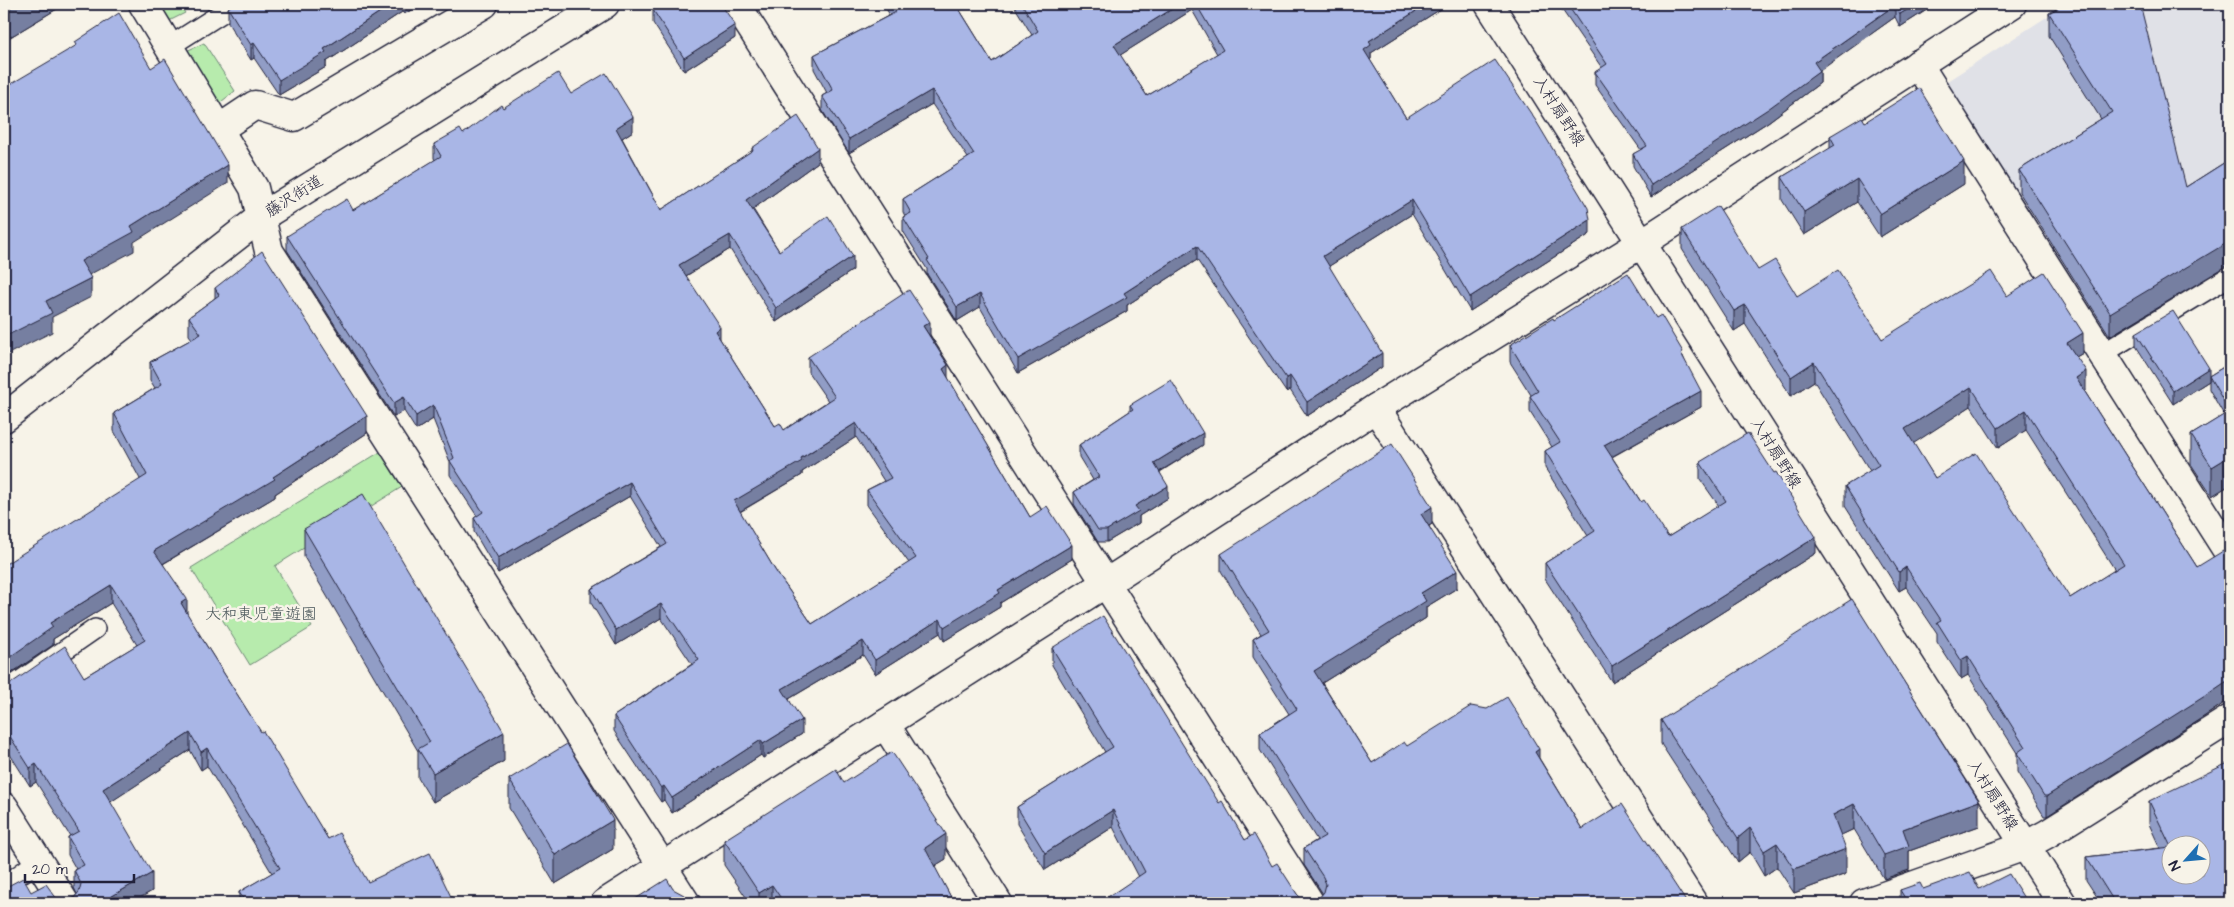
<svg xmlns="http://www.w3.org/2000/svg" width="2234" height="907" font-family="'Architects Daughter','Klee One',sans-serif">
<rect width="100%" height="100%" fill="#f7f3e8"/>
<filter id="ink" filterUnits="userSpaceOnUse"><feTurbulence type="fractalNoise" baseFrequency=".02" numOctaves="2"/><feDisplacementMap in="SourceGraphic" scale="10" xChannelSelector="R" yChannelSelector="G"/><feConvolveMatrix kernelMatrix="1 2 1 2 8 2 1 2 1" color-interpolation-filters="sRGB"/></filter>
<g filter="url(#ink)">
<polygon fill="#e0e1e7" points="2067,4 2230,4 2230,267 2108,343 1941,85"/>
<g fill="#b7ebad" stroke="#6c8674">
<polygon points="158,4 179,4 185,13 169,21"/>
<polygon points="204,43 235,91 217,105 184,52"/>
<polygon points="380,452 402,487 275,566 312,627 250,665 191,568"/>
</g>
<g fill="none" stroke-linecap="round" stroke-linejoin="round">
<defs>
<g id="service">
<polyline points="170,46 236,4"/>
<polyline points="2102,354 2230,276"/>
<polyline points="4,692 95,629"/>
<polyline points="4,886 38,861"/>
</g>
<g id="minor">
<polyline points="143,4 254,188 269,251 686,903"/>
<polyline points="736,4 1310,903"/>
<polyline points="1918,64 2230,555"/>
<polyline points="219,129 255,105 294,117 484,4"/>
<polyline points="1376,408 1693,903"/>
<polyline points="885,724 998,903"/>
<polyline points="4,807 65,903"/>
<polyline points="1864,903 2025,846 2047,834 2230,719"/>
</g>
<g id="tertiary">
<polyline points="1489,4 2062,903"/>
<polyline points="605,903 1106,583 1376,408 1642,243 2012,4"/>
</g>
<polyline id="trunk" points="4,418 261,217 605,4"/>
</defs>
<use href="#service" stroke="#22223b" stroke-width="22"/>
<use href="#minor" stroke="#22223b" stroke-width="31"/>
<use href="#tertiary" stroke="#22223b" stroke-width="31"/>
<use href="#trunk" stroke="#22223b" stroke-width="31"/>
<use href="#service" stroke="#f7f3e8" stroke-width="19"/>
<use href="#minor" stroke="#f7f3e8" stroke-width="28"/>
<use href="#tertiary" stroke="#f7f3e8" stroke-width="28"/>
<use href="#trunk" stroke="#f7f3e8" stroke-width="28"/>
</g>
<g fill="#919dc6" stroke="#22223b" fill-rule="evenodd">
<polygon points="4,4 65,4 7,39 4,33"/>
<polygon points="233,4 422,4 404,14 402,12 326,62 326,67 279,95 254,58 251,60 228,23 228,8"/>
<path d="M883 4H956L992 62 1032 35 1013 4H1447V5L1371 53V59L1370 60 1406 118 1590 234 1470 311 1412 214 1329 266 1382 367 1307 416 1290 390 1286 392 1267 364 1197 260 1127 305V311L1018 373 980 307 957 321 927 274V269L903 231V217L905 216 903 212V199L968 158 932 104 849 153 822 110V96L827 93 814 69V55L890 15ZM1192 10 1217 54 1147 96 1120 55Z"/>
<polygon points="1534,4 1546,4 1538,10"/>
<polygon points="1558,4 1936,4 1900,27 1895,17 1820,70 1820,83 1768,122 1651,197 1633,166 1633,154 1641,150 1595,85 1595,72 1602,68"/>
<polygon points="653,10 735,38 684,71 653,23"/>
<polygon points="2049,13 2186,187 2230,159 2230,264 2110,336 2019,192 2019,170 2101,119 2049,36"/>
<path d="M571 94 633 131 622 138 661 210 752 151V148L818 162 753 209 779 251 853 270 776 322 730 249 686 276 720 339 775 426 784 430 828 401 808 372V357L930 337 948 378 1030 517 1072 559 1000 603V607L944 641 940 633 875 674 863 655 789 699 802 734 763 758 761 755 672 813 664 800 661 802 614 731V716L692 664 661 618 616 645 591 603V589L661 547 630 496 498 573 474 532V518L477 516 450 475V462L433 419 416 430 404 411 394 417 287 250V236L353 210 435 160 434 158V144L463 134 503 108ZM856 437 884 481 867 490V505L909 563 812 624 775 570 740 512 802 475V472Z"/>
<polygon points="1865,122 1964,184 1880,237 1857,202 1804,235 1782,200 1782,177 1830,149 1830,136"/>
<path d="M1682 229 1758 270 1797 296 1882 339 2007 296 2083 353 2076 357 2086 391 2085 392 2197 567 2230 562V699L2205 716 2047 816H2044L2017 772V753L1968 675 1961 679 1937 642V633L1906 587 1899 591 1845 506V486L1870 471 1814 381 1791 396 1745 324 1734 331 1682 249ZM1971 406 1998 448 2026 430 2115 570 2070 598 1935 478 1913 443Z"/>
<polygon points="215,288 367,433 275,494 275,497 163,564 187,614 206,645 328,839 368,882 454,903 239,903 239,892 272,873 207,766 201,770 190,750 110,802 152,891 131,903 4,903 6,887 66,901 74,898 77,894 74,888 74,870 76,869 68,855 68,837 70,836 36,782 30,786 4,745 4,684 84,677 137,645 111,603 53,639 53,645 4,678 140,479 114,431 114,413 155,388 150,380 150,362 192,339 189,335 189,317 215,298"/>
<polygon points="1554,320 1683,356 1701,407 1612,457 1641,502 1668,537 1719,506 1700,479 1700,462 1816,553 1612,682 1545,579 1545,563 1588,536 1545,468 1545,451 1552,447 1530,412 1530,396 1531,395 1510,362 1510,345"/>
<polygon points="2136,333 2209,381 2173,404 2136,346"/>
<polygon points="2230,363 2230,485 2212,496 2191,464 2191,435 2224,415 2209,389 2209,376"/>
<polygon points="1130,405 1203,445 1160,472 1168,498 1139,516 1139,523 1107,542 1098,542 1074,504 1074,492 1093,480 1079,457 1079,445 1130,411"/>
<polygon points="1432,524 1429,526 1457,588 1426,607 1426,618 1322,683 1372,763 1407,746 1539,758 1582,829 1687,903 1099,903 1139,877 1113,827 1045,870 1017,824 1017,807 1105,752 1052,665 1052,648 1219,803 1245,840 1272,866 1297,894 1303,900 1311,901 1318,899 1323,894 1304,865 1304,848 1317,840 1260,750 1260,733 1289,714 1253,657 1253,639 1261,634 1221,571 1221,554"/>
<polygon points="304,529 504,761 433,802 418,778 418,751 304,557"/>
<polygon points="1661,720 1979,826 1909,851 1909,870 1884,879 1854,829 1841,835 1846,874 1794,893 1777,867 1764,876 1750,852 1738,862 1661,744"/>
<polygon points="509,779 613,849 555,884 509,808"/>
<polygon points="844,783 946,859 934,866 954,903 750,903 724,865 724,840"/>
<polygon points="2149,801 2230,903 2101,903 2086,880 2086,857 2160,848 2149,824"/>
<polygon points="1923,889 1979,889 2027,903 1900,903 1900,890"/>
</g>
<g fill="#767fa1" stroke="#22223b">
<polygon points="17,4 65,4 7,39 7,10"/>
<polygon points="392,4 402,4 402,12 326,62 326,67 279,95 279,80 324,49"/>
<polygon points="404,4 422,4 404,14"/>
<polygon points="1180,4 1192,4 1192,10 1114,59 1114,45"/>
<polygon points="1427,4 1447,4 1447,5 1371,53 1371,59 1364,63 1364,50 1369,41"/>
<polygon points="1538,4 1546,4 1538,10"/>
<polygon points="1917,4 1936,4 1900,27 1900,14"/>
<polygon points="1895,5 1895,17 1814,75 1814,62"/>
<polygon points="735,25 735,38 684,71 684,58"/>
<polygon points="254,43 254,58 251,60 251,45"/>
<polygon points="1820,71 1820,83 1768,122 1651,197 1651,185"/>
<polygon points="932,90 932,104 849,153 849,139"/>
<polygon points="633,117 633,131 616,142 616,128"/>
<polygon points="818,148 818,162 746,214 746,200"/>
<polygon points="1964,161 1964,184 1880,237 1880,214"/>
<polygon points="228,165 228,183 134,242 134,251 81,279 81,261 131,226"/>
<polygon points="1857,179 1857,202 1804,235 1804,212"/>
<polygon points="1412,200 1412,214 1323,270 1323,256"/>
<polygon points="1590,220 1590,234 1470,311 1470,297"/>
<polygon points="2230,224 2230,264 2110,336 2110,313"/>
<polygon points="730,235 730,249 679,280 679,265"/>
<polygon points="1197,246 1197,260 1127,305 1127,311 1018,373 1018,359 1124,293"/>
<polygon points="853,256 853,270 776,322 776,308"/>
<polygon points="91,278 91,297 52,317 52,332 6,355 6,362 4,364 4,337 46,301"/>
<polygon points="980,294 980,307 957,321 957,307"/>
<polygon points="1745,305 1745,324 1734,331 1734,311"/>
<polygon points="930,322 930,337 923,326"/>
<polygon points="720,327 720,341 715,331"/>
<polygon points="2083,333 2083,353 2067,362 2067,343"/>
<polygon points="1382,353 1382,367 1307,416 1307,402"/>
<polygon points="1814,362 1814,381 1791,396 1791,377"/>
<polygon points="948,365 948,379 943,369"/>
<polygon points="2209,368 2209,381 2173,404 2173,391"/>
<polygon points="2086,371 2086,391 2076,397 2076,378"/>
<polygon points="1290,376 1290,390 1286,392 1286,378"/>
<polygon points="1971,387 1971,406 1905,449 1905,429"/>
<polygon points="1701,391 1701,407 1604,461 1604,445"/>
<polygon points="404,397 404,411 394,417 394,403"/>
<polygon points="433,405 433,419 416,430 416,416"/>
<polygon points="2230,405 2230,418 2227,420 2227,407"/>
<polygon points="2026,410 2026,430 1998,448 1998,428"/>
<polygon points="367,416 367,433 275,494 275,497 154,569 154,551 273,477"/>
<polygon points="856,423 856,437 802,472 802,475 734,515 734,501"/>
<polygon points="1203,433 1203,445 1154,475 1154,463"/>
<polygon points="2230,456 2230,485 2212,496 2212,467"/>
<polygon points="630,482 630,496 498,573 498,558"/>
<polygon points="1168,486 1168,498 1139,516 1139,523 1107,542 1107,530 1135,506"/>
<polygon points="1432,507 1432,524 1421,531 1421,514"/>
<polygon points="1816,537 1816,553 1612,682 1612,666"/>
<polygon points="1072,545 1072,559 1000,603 1000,607 944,641 944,627 998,590"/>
<polygon points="1906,567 1906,587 1899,591 1899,572"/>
<polygon points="1457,571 1457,588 1426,607 1426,618 1314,688 1314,671 1421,593"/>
<polygon points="111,585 111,603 53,639 53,645 4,678 4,661 50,623"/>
<polygon points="187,599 187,617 181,603"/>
<polygon points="661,604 661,618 616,645 616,630"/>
<polygon points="940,619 940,633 875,674 875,660"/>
<polygon points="863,641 863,655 782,703 782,689"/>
<polygon points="1968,656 1968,675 1961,679 1961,660"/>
<polygon points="2230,679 2230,699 2205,716 2047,816 2047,796"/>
<polygon points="802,720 802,734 763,758 763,744"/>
<polygon points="504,732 504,761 433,802 433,773"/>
<polygon points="190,733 190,750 103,807 103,789"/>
<polygon points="761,740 761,755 672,813 672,798"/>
<polygon points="207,748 207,766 201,770 201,752"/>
<polygon points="1539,749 1539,766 1535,752"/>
<polygon points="36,764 36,782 30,786 30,768"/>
<polygon points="664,786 664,800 661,802 661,788"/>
<polygon points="1979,801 1979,826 1909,851 1909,870 1884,879 1884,855 1903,829"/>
<polygon points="1854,804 1854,829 1833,839 1833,815"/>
<polygon points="1113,810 1113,827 1045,870 1045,853"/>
<polygon points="613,820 613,849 555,884 555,855"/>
<polygon points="1750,828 1750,852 1738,862 1738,838"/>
<polygon points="946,834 946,859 925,872 925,848"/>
<polygon points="1777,843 1777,867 1764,876 1764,851"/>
<polygon points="1846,849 1846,874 1794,893 1794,869"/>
<polygon points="152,873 152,891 131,903 100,903"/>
<polygon points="772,885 772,903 759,903 759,893"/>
<polygon points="903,898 903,903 895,903"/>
</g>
<g fill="#a9b6e6" stroke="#22223b" fill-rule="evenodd">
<polygon points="4,4 17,4 7,10"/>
<polygon points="233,4 392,4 324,49 326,52 279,80 254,43 251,45 228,8"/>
<polygon points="663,4 721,4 735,25 684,58 653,10"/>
<polygon points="891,4 956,4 992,62 1038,31 1022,4 1180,4 1114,45 1147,96 1223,50 1196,4 1427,4 1369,41 1371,45 1364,50 1406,118 1495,60 1536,121 1588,208 1590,220 1470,297 1412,200 1323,256 1382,353 1307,402 1290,376 1286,378 1267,350 1197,246 1124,293 1127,297 1018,359 980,294 957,307 927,260 929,259 903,217 911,213 903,199 974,154 932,90 849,139 822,96 833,90 814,55 896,12"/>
<polygon points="1567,4 1917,4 1900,14 1895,5 1814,62 1820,71 1768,109 1651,185 1633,154 1647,146 1595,72 1607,64"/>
<polygon points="2065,4 2140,4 2186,187 2230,159 2230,241 2110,313 2019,170 2112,112 2049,13"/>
<polygon points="119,13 151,68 165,59 228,165 131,226 134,232 81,261 91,278 46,301 52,313 4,337 4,88 77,45 75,42"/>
<path d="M558 73 571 94 606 73 633 117 616 128 661 210 753 150 752 148 798 116 818 148 746 200 779 251 828 216 853 256 776 308 730 235 679 265 720 327 715 331 775 426 780 423 784 430 835 397 808 357 909 290 930 322 923 326 948 365 943 369 1030 517 1047 506 1072 545 998 590 1000 593 944 627 940 619 875 660 863 641 782 689 802 720 763 744 761 740 672 798 664 786 661 788 614 716 699 660 661 604 616 630 591 589 667 544 630 482 498 558 474 518 483 512 450 461 454 458 433 405 416 416 404 397 394 403 287 236 347 199 353 210 441 156 434 144 460 129 463 134 501 105 503 108ZM856 423 891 478 867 490 916 558 812 624 775 570 734 501 802 461 801 458Z"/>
<polygon points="1919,88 1964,161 1880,214 1857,179 1804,212 1782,177 1835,145 1830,136 1862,117 1865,122"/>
<path d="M1718 206 1758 270 1775 260 1797 296 1838 270 1882 339 1991 271 2007 296 2044 272 2083 333 2067 343 2086 371 2076 378 2197 567 2223 551 2230 562V679L2205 696 2047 796H2044L2017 753 2025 747 1968 656 1961 660 1937 622 1941 620 1906 567 1899 572 1845 486 1879 465 1814 362 1791 377 1745 305 1734 311 1682 229ZM1971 387 1998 428 2026 410 2124 564 2070 598 1976 453 1935 478 1905 429Z"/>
<polygon points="262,251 367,416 273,477 275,479 154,551 187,599 181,603 206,645 261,732 263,731 328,839 339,833 368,882 430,853 454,903 246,903 239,892 280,868 207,748 201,752 190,733 103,789 152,873 100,903 4,903 4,884 6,887 23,878 31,892 46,884 57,899 66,901 74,898 79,892 81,884 74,870 84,865 68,837 79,831 36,764 30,768 4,727 4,684 10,684 65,646 84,677 145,640 111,585 50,623 53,627 4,661 4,565 147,475 114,413 162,384 150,362 201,334 189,317 219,295 215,288"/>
<polygon points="1628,273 1656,318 1661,315 1683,352 1681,353 1701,391 1604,445 1641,502 1644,500 1668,537 1726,501 1700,462 1748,433 1774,473 1776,472 1816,537 1612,666 1545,563 1595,531 1545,451 1560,442 1530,396 1538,391 1510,345 1553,318 1554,320"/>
<polygon points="2173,311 2209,368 2173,391 2136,333"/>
<polygon points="2230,363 2230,405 2227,407 2209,376"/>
<polygon points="1171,380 1203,433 1154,463 1168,486 1135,506 1139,511 1107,530 1098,530 1074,492 1099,477 1079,445 1133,409 1130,405"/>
<polygon points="2230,411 2230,456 2212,467 2191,435"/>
<polygon points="1392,444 1432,507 1421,514 1457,571 1421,593 1426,601 1314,671 1372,763 1404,742 1407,746 1471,706 1487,709 1507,697 1539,749 1535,752 1582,829 1622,804 1687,903 1099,903 1145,872 1113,810 1045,853 1017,807 1113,747 1052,648 1103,616 1219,803 1222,801 1245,840 1254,834 1272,866 1277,863 1297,894 1303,900 1311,901 1318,899 1324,892 1326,884 1323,877 1304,848 1325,836 1260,733 1297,709 1253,639 1269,630 1221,554"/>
<polygon points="363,494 504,732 433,773 418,749 430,742 304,529"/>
<polygon points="1852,599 1979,801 1903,829 1909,846 1884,855 1854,804 1833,815 1846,849 1794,869 1777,843 1764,851 1750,828 1738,838 1661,720"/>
<polygon points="567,744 613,820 555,855 509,779"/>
<polygon points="892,752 946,834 925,848 954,903 905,903 903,898 895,903 784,903 772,885 759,893 724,840 836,769 844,783"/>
<path d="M2230 762V903H2115L2086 857 2171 847 2149 801ZM2172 844H2202V874H2172Z"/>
<polygon points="1970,872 1979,889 2009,874 2027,903 1908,903 1900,890 1920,883 1923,889"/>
<polygon points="667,879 673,889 684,895 689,903 629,903"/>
<polygon points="1072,898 1076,903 1063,903"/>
<polygon points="1867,898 1869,903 1850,903"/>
</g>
</g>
<g text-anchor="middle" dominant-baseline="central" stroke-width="5" stroke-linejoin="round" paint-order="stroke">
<g font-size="16" fill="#22223b" stroke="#f7f3e8">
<text transform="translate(1559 111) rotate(57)">入村扇野線</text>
<text transform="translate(294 196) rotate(-32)">藤沢街道</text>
<text transform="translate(1776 453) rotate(58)">入村扇野線</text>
<text transform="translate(1993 795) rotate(58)">入村扇野線</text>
</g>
<g font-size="16" fill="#475458" stroke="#f7f3e8">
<text x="261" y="614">大和東児童遊園</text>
</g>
</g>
<rect width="2234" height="907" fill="none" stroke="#f7f3e8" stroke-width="20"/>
<rect x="10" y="10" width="2214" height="887" fill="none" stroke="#22223b" stroke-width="2" filter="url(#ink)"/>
<g transform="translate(2186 860) rotate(243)"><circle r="24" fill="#f7f3e8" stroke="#a29fa3"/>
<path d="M0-4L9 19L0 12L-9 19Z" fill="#1f6fb2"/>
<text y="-8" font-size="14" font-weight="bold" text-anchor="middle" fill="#22223b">N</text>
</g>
<path d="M25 874v8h109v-8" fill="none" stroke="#22223b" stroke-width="2.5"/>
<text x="32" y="874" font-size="15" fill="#22223b" stroke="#f7f3e8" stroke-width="4" paint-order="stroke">20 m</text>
</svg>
